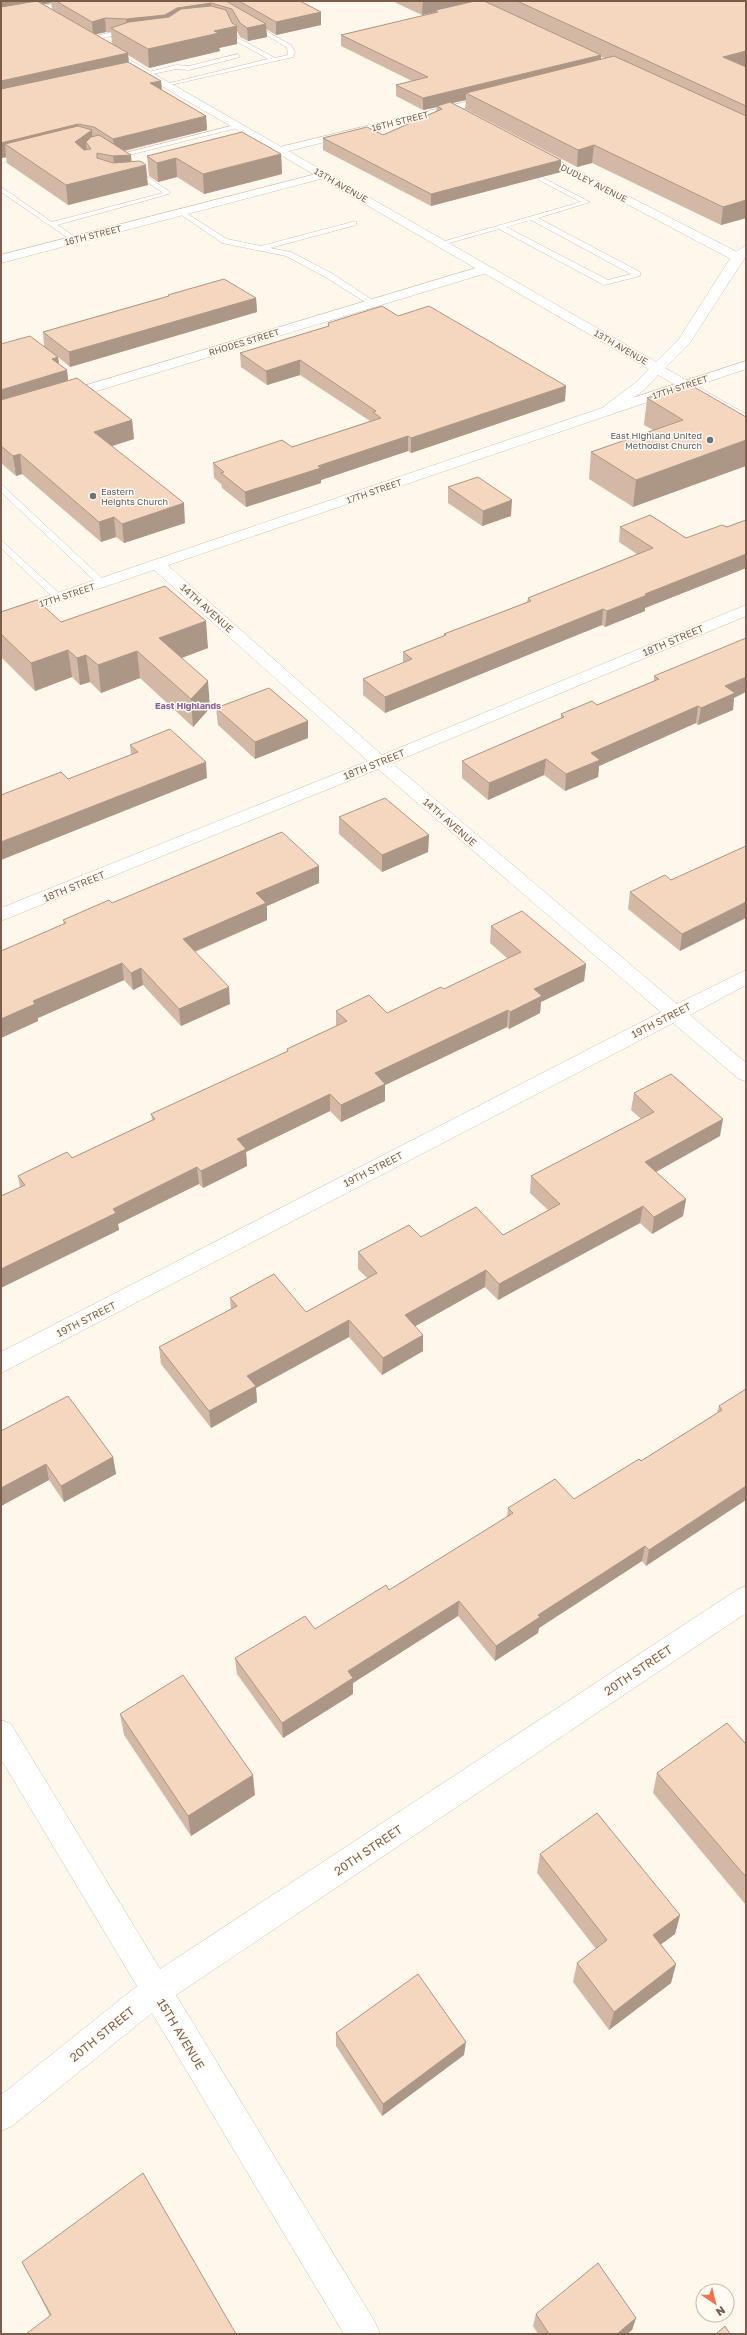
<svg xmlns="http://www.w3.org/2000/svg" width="747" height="2335" font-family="'Golos Text',sans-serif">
<rect width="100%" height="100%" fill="#fef7eb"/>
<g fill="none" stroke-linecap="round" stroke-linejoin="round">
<defs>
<g id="lane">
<polygon points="252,23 291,45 295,52 293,57 166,86 166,84 268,59 234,40 228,25 232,25 238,38 275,58 288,55 287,47 250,26"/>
<polygon points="112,32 131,36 128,38 112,36 88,41 85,39"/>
<polygon points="238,54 240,57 189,70 176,69 148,75 145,73 176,65 189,66"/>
<polygon points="239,124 241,127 113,159 110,157"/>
<polygon points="23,153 25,156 1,163 1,159"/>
<polygon points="131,169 135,169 169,191 169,194 57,225 77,238 77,242 74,242 1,192 1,187 52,222 163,193 131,171"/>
<path d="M541 177 590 202 538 218 640 272V276L604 285 499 229 442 245 438 243 581 202 539 180V178ZM531 220 631 274 608 280 506 227Z"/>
<polygon points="181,210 227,239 261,246 356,221 356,225 270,248 291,252 333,274 377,303 370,305 327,278 286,256 222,243 179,213 177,212"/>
<polygon points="1,484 105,581 105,585 99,585 1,492"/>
<polygon points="1,540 62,596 62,600 56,600 1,548"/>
</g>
<g id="street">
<polygon points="68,1 88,1 83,4 1,20 1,14"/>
<polygon points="494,95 498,96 498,100 280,153 274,150 276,148"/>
<polygon points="536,149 741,254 743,257 737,261 733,260 532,154 530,152"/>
<polygon points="324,172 328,173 330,175 328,177 1,263 1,255"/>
<polygon points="486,265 492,269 490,272 67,400 57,400 55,397 57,394"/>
<polygon points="746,361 746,369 612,414 607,415 600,411 602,408"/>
<polygon points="158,560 164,562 382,755 746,605 746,616 392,763 677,1004 746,970 746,985 690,1015 746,1063 746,1081 739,1079 673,1023 1,1373 1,1352 661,1012 378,769 1,921 1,908 368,761 152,568 150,565 152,562"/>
<polygon points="746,1586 746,1613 176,1995 375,2322 380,2334 344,2334 152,2013 12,2126 1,2131 1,2095 137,1986 1,1759 1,1720 11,1724 160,1969 737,1590"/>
</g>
<polygon id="secondary" points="102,44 656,362 679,339 733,254 746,245 746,256 689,344 665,368 746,414 746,424 658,375 645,389 612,414 1,622 1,612 602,408 635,383 649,369 98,49 98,45"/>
</defs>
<use href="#lane" stroke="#d2bfae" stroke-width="1"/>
<use href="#street" stroke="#d2bfae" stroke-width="1"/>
<use href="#secondary" stroke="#d7c1ae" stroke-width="1"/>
<use href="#lane" fill="#fff" fill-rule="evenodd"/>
<use href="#street" fill="#fff" fill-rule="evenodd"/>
<use href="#secondary" fill="#fff" fill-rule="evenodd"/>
</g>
<g fill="#d3b9a5" fill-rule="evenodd">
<path d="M1 1 26 3 34 1H300L321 12V25L276 35 266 29 267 37 248 41 240 37 237 31V44L219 48 220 51 149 68 128 55 129 63 161 81 162 90 206 116 207 130 125 151 131 155V162L148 185 68 205 7 163 6 157 1 158ZM51 3 52 9 43 4ZM106 32H111L112 44 95 34Z"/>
<path d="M392 1H469V2L475 1H746V218L721 225 592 163 577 167 465 109 466 100 452 103 561 160V172L431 206 323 150V138L383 135 436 111 437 107 423 110 396 96V85L412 81 341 46V35L436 13V12L422 15ZM601 57 605 58 601 59Z"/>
<polygon points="281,154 282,174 204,194 177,177 158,182 149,176 147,156"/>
<polygon points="168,295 256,298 257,312 70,367 58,357 59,364 67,370 68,381 132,420 134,439 112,446 185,523 124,543 116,537 101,542 22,474 16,476 1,463 1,344 44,346 43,332 168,296"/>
<polygon points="746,302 746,312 745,311"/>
<polygon points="398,316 565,401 411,453 408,451 321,480 321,483 246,507 222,488 221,484 214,478 213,463 292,447 370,421 300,375 267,385 241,367 240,353 328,326 328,323"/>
<polygon points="647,398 746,417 633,507 589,479 591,452 653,430 644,425"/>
<polygon points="448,487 511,516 482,526 448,503"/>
<polygon points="746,520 746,568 645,608 645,611 605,627 602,625 385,713 363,695 363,679 403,663 403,652 444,636 444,634 527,602 528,598 637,554 619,542 620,527 686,538 727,527"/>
<polygon points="1,612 61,622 208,648 182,658 210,708 193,727 140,678 101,693 90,682 80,685 72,677 35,691 1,657"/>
<polygon points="654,676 734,698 733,710 698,725 696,723 599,766 598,777 565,791 544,775 488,800 462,778 462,761 561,718 561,714 597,705 654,681"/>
<polygon points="216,708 308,738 255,759 218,725"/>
<polygon points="130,745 207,778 68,779 131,755"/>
<polygon points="339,817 429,835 428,852 382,872 339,834"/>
<polygon points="746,846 680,951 628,909 630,892 671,880"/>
<polygon points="319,883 267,906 267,920 195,952 230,1004 181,1026 143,985 133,990 124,980 38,1018 38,1021 1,1038 64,924 63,920 112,903"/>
<polygon points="491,926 586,964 584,981 541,1002 540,1013 509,1029 507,1027 385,1085 385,1101 341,1122 330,1111 246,1152 247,1166 203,1188 199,1184 118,1224 119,1230 20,1187 18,1176 72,1158 152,1120 151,1114 287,1052 287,1049 336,1026 336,1011 387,1013 444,989 508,959 490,943"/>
<polygon points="634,1093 720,1136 656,1172 686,1199 683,1216 652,1234 640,1223 498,1300 485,1287 415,1326 423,1351 382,1375 349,1337 256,1388 257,1402 211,1428 161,1364 159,1347 231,1310 230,1298 306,1312 367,1278 358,1269 358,1252 421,1237 503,1235 548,1210 530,1193 531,1176 641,1119 631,1110"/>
<polygon points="746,1389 646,1566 642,1561 539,1628 538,1633 495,1661 458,1616 353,1683 353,1694 283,1738 237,1674 235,1658 315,1629 389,1590 507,1517 508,1508 574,1499 641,1461 717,1413 719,1406"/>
<polygon points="1,1431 113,1457 116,1474 64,1502 49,1480 1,1506"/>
<polygon points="120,1714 255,1795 191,1836 124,1735"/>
<polygon points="746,1744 746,1905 653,1793 657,1773"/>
<polygon points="540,1854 680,1915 675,1934 661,1944 676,1964 671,1983 609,2030 573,1982 577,1963 596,1949 537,1873"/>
<polygon points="336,2033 464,2055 382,2116 336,2046"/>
<polygon points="22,2262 236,2334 50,2316 31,2279"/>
<polygon points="536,2314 636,2318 632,2330 627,2334 538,2334 533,2326"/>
</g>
<g fill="#ac9686">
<polygon points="1,1 26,1 27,7 1,12"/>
<polygon points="40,1 51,1 51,3 41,5"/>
<polygon points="423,1 469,1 469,4 436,10 436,12 422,15"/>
<polygon points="211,3 212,16 127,32 126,19 177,8"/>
<polygon points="321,12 321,25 276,35 276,22"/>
<polygon points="105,18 106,32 93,35 92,22"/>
<polygon points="266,24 267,37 248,41 247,28"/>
<polygon points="237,26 237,44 219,48 220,51 149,68 148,49 214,31"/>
<polygon points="746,51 746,67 723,57"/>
<polygon points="128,53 129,67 1,95 1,81"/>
<polygon points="601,55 601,67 466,93 466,100 438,106 437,106 437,107 423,110 423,98"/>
<polygon points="161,81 162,95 150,83"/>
<polygon points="206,116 207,130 114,153 113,139"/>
<polygon points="78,124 80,139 5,144 6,157 1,158 1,143"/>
<polygon points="92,130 93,149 91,149 86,142 87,154 75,142"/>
<polygon points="594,145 592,163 577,167 578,150"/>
<polygon points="97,153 99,173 115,173 113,156 131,155 132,169 146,165 148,185 68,205 66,185 97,158"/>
<polygon points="281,154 282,174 204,194 203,174"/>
<polygon points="176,158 177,177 158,182 157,163"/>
<polygon points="561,160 561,172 431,206 431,194"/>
<polygon points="746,200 746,218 721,225 723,207"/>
<polygon points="256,298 257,312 70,367 69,352"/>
<polygon points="58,357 60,372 67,370 69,389 1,409 1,390 52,359"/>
<polygon points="300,360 300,375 267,385 266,371"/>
<polygon points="566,386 565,401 411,453 411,438"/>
<polygon points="132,420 134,439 96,451 94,432"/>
<polygon points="408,436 408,451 321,480 321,483 246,507 245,492 318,466"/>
<polygon points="746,440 746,466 633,507 636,480"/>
<polygon points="20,454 22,474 16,476 13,456"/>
<polygon points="512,500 511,516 482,526 483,511"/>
<polygon points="184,503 185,523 124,543 122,524"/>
<polygon points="114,517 116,537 101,542 99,522"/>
<polygon points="746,554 746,568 645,608 645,611 605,627 607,611 645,594"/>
<polygon points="603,609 602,625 385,713 385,697"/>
<polygon points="206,621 208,648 162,665 159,638"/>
<polygon points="68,650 72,677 35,691 31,663"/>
<polygon points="137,651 140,678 101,693 98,665"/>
<polygon points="86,655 90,682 80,685 77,658"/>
<polygon points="746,677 746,692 734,698 733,710 698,725 701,708 725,686"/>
<polygon points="208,681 210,708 193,727 191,699"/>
<polygon points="698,706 696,723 599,766 598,777 565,791 566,774 591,753"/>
<polygon points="308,721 308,738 255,759 255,742"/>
<polygon points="546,759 544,775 488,800 489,783"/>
<polygon points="206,762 207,778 1,860 1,842"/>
<polygon points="429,835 428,852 382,872 382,855"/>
<polygon points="319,866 319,883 267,906 267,920 184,956 183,939 256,893"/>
<polygon points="746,902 746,918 680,951 682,934"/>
<polygon points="122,963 124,980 38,1018 38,1021 1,1038 1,1019 33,1001"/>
<polygon points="586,964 584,981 541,1002 540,1013 509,1029 510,1012 534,989"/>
<polygon points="141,968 143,985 133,990 131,973"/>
<polygon points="229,987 230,1004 181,1026 179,1009"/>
<polygon points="508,1010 507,1027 385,1085 385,1101 341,1122 341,1105 375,1073"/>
<polygon points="330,1094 330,1111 246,1152 247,1166 203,1188 201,1171 237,1139"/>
<polygon points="723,1119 720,1136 643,1179 645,1162"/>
<polygon points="197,1167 199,1184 118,1224 119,1230 1,1288 1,1269 113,1209"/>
<polygon points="686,1199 683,1216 652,1234 654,1217"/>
<polygon points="643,1206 640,1223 498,1300 499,1284"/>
<polygon points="486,1270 485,1287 405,1332 405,1315"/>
<polygon points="349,1320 349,1337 256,1388 257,1402 211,1428 209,1411 247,1376"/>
<polygon points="423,1335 423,1351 382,1375 383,1358"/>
<polygon points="113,1457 116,1474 64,1502 61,1486"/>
<polygon points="46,1464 49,1480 1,1506 1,1488"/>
<polygon points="746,1486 746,1500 646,1566 649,1550"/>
<polygon points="645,1546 642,1561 539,1628 538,1633 495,1661 496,1646 538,1615"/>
<polygon points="459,1601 458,1616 353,1683 353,1694 283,1738 282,1723 348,1671"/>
<polygon points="253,1775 255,1795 191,1836 188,1816"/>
<polygon points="680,1915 675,1934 648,1954 653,1935"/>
<polygon points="676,1964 671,1983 609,2030 614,2012"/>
<polygon points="466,2042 464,2055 382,2116 383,2104"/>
<polygon points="636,2318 632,2330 627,2334 617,2334"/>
</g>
<g fill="#f5d7c0" stroke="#ac9686">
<polygon points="37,1 128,53 1,81 1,7"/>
<polygon points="56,1 226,1 266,24 247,28 240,23 232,9 211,3 177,8 165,15 126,19 105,18 92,22"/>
<polygon points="239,1 300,1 321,12 276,22"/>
<polygon points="475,1 484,1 601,55 423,98 396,85 428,77 341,35 438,12 436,10"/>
<polygon points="517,1 746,1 746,51 723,57 746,67 746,106"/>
<polygon points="211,6 226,10 232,23 237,26 214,31 219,33 148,49 111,28 129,22 169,17 181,9"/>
<polygon points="614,56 744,115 746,116 746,200 723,207 594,145 578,150 466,93"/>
<polygon points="128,62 161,81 150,83 206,116 113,139 94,127 78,124 1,143 1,89"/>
<polygon points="450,102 561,160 431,194 323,138 367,127 383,135 442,109 437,106"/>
<polygon points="78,126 92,130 75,142 84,150 91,149 86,142 91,137 99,135 131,155 113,156 97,153 97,158 113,163 140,161 146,165 66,185 5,144"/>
<polygon points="242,132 281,154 203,174 176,158 157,163 147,156"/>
<polygon points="224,279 256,298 69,352 43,332 169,296 168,295"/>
<polygon points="382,306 398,316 429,306 566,386 411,438 408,436 318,466 321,468 245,492 221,473 224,472 213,463 282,440 292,447 381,418 373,412 376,411 300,360 266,371 240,353 329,326 328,323"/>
<polygon points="30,336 58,357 52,359 67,370 1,390 1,344"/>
<polygon points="77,378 132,420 94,432 184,503 122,524 114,517 99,522 20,454 13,456 1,446 1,400"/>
<polygon points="689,384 746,417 746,440 636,480 591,452 683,420 647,398"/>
<polygon points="478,477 512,500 483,511 448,487"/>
<polygon points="650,515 686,538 722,525 727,527 746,520 746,554 645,594 647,595 607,611 603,609 385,697 363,679 412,659 403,652 446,635 444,634 531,601 528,598 653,548 620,527"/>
<polygon points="165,586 206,621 159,638 208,681 191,699 137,651 98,665 86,655 77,658 68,650 31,663 1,634 1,612 37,600 61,622"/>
<polygon points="746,638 746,677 725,686 735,693 701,708 698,706 591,753 600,760 566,774 546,759 489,783 462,761 564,717 561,714 592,701 597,705 659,679 654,676"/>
<polygon points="269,688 308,721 255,742 216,708"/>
<polygon points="170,729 206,762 1,842 1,795 61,772 68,779 138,752 130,745"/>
<polygon points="385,798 429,835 382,855 339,817"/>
<polygon points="282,832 319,866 256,893 266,903 183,939 229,987 179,1009 141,968 131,973 122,963 33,1001 35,1004 1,1019 1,951 66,923 63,920 109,900 112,903"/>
<polygon points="746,846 746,902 682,934 630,892 665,875 671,880"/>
<polygon points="522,911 586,964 534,989 542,996 510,1012 508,1010 375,1073 385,1084 341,1105 330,1094 237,1139 246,1149 201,1171 197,1167 113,1209 116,1213 1,1269 1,1196 25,1185 18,1176 67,1152 72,1158 155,1119 151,1114 288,1051 287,1049 347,1021 336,1011 369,995 387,1013 441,987 444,989 521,952 491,926"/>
<polygon points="671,1074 723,1119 645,1162 686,1199 654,1217 643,1206 499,1284 486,1270 405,1315 423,1335 383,1358 349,1320 247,1376 256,1386 209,1411 159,1347 237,1306 230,1298 274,1274 306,1312 377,1273 358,1252 409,1225 421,1237 476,1207 503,1235 560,1204 531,1176 654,1112 634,1093"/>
<polygon points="746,1389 746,1486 649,1550 645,1546 538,1615 540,1617 496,1646 459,1601 348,1671 353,1678 282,1723 235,1658 305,1616 315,1629 386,1585 389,1590 513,1513 508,1508 555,1479 574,1499 639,1459 641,1461 722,1410 719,1406"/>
<polygon points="68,1396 113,1457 61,1486 46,1464 1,1488 1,1431"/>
<polygon points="183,1675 253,1775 188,1816 120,1714"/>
<polygon points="727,1723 746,1744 746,1877 657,1773"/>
<polygon points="597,1813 680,1915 653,1935 676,1964 614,2012 577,1963 607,1940 540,1854"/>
<polygon points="418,1974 466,2042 383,2104 336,2033"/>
<polygon points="143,2173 236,2334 26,2334 51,2315 22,2262"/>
<polygon points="598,2263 636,2318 617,2334 549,2334 536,2314"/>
<polygon points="725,2326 730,2334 716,2334"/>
</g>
<g fill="#6b7280" stroke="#fffaf2" stroke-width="1.5">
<circle cx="710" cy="440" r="4"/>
<circle cx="93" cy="496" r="4"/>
</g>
<g text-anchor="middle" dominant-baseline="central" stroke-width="3" stroke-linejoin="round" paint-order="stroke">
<g font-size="9" fill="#7c5d4b" stroke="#fffaf2">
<text transform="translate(400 121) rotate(-14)">16TH STREET</text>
<text transform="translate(594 183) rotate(27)">DUDLEY AVENUE</text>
<text transform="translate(341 185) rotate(30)">13TH AVENUE</text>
<text transform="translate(93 235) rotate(-14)">16TH STREET</text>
<text transform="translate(244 342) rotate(-17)">RHODES STREET</text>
<text transform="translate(621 347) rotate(30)">13TH AVENUE</text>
<text transform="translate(680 387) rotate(-18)">17TH STREET</text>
<text transform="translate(374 491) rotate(-19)">17TH STREET</text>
<text transform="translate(67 595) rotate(-18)">17TH STREET</text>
</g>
<g font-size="9" fill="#5b616d" stroke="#fffaf2" text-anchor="end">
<text x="702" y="435">East Highland United<tspan x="702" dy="10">Methodist Church</tspan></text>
<text x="101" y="491" text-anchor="start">Eastern<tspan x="101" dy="10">Heights Church</tspan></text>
</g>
<g font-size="9" font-weight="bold" fill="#876397" stroke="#fffaf2">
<text x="188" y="705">East Highlands</text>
</g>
<g font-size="10" fill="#7c5d4b" stroke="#fffaf2">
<text transform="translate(207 608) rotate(42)">14TH AVENUE</text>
<text transform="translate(673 640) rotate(-23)">18TH STREET</text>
<text transform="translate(374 764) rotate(-22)">18TH STREET</text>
<text transform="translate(450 822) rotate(41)">14TH AVENUE</text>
<text transform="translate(74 886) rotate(-22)">18TH STREET</text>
<text transform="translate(661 1020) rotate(-27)">19TH STREET</text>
<text transform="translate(373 1169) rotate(-27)">19TH STREET</text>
<text transform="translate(86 1319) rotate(-27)">19TH STREET</text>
</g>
<g font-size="12" fill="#7c5d4b" stroke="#fffaf2">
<text transform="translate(638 1670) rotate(-34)">20TH STREET</text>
<text transform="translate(368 1850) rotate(-34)">20TH STREET</text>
<text transform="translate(102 2034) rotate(-39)">20TH STREET</text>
<text transform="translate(181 2034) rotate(59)">15TH AVENUE</text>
</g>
</g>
<rect width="747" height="2335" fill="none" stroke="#7c5d4b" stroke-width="4"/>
<g transform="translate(715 2303) rotate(145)"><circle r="19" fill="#fffaf2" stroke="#cbbbaf"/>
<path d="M0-3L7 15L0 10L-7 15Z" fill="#ee724a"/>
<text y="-6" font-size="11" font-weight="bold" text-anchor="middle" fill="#7c5d4b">N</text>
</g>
</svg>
